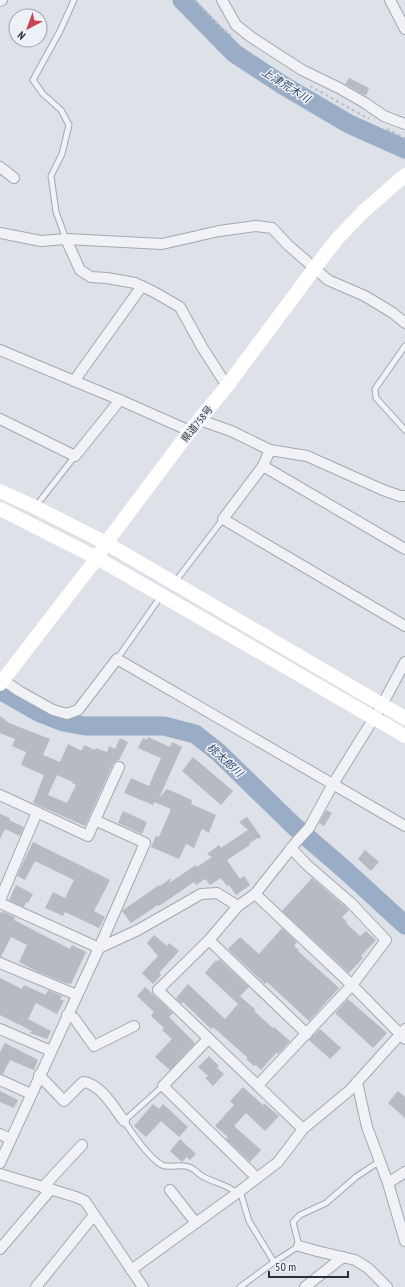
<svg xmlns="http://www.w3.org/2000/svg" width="405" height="1287" font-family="'PT Sans Narrow','Noto Sans JP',sans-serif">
<rect width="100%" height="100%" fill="#dee1e7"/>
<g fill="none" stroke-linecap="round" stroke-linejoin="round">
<g stroke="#99aec6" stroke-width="19">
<polyline points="182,0 234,53 281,84 349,124 405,149"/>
<polyline points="0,690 40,713 63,722 85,726 164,726 195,734 218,752 295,827 344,869 405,925"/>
</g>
</g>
<g fill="#b5bac3" fill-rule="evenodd">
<polygon points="349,78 369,88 366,96 345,84"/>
<path d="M0 716 9 723 50 739 43 755 60 762 68 744 80 750H82L84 745 95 750 96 748 107 752 109 746 115 749 120 738 128 742 119 760H118L113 764 85 826 33 803 44 775 21 765 26 752 12 746 15 739 0 733ZM57 775 73 782 72 783 76 785 67 803 48 795Z"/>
<polygon points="148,737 170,747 172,742 182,747 159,798 167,789 192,800 191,804 216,815 209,833 202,829 194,848 186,844 179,859 151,847 156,836 159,837 171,809 154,802 153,805 124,793 131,778 149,786 161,758 138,748 143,738 147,740"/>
<polygon points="193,757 233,791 221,805 182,771"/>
<polygon points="326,810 332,813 324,826 319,823"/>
<polygon points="123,811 147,822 142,834 118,823"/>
<polygon points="0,814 10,818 9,820 24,827 20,836 5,829 0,839"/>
<polygon points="247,817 261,837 258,839 257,838 249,844 250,845 227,860 240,879 244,876 250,885 236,895 229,885 227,886 221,878 210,885 205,879 196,885 194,882 159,906 158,905 131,923 122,911 123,910 159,885 160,886 171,878 169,883 196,865 197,867 212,857 207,854 219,845 221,848 248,830 239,822"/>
<polygon points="33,842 110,880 94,911 105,917 99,928 65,912 63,916 45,908 53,892 65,898 74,880 35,861 25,880 17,876"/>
<polygon points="365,850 379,862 371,871 358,859"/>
<polygon points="312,878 349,910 342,917 347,922 346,923 360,936 366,931 376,940 361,956 363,958 349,973 282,911"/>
<polygon points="16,885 33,894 28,903 26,902 24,907 9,900"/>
<polygon points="0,912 3,913 3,912 15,917 14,920 70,949 72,945 86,952 71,984 68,983 68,984 36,971 19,962 27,945 11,937 1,957 0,957"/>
<polygon points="282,928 297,942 294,946 299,950 298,951 339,988 309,1021 267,982 265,984 228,949 240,937 259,954"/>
<polygon points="154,935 167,946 169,943 179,951 159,973 161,975 153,984 142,973 158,956 147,943"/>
<polygon points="219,959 249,987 240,996 256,1010 254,1011 273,1028 274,1027 290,1041 278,1054 276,1053 261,1070 256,1065 254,1066 246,1059 248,1058 213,1027 211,1029 183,1002 182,1004 176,998 188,984 225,1019 238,1004 205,973 216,960 217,962"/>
<polygon points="0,978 22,989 24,985 46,995 48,990 62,996 60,999 64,1001 57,1014 36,1003 28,1019 51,1031 47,1039 30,1033 32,1031 0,1015"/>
<polygon points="145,987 173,1013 169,1017 195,1043 170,1070 155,1057 172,1039 162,1030 164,1028 151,1016 154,1012 137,996"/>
<polygon points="348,999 387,1033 373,1048 335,1013"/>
<polygon points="320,1029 341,1048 330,1059 309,1040"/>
<polygon points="5,1043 38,1060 34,1070 10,1060 3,1074 0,1074 0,1052"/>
<polygon points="209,1056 219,1066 217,1068 224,1074 213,1086 205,1078 208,1076 198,1067"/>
<polygon points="243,1087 263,1105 265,1104 279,1116 265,1131 246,1113 234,1126 261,1150 250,1162 226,1139 228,1137 215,1126 234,1105 230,1101"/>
<polygon points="0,1091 18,1100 14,1108 0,1102"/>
<polygon points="398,1091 405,1097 405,1118 388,1103"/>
<polygon points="153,1104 159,1109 163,1104 188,1127 179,1137 161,1121 146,1137 134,1126"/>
<polygon points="180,1139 196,1154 190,1160 187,1157 182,1162 170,1151"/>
</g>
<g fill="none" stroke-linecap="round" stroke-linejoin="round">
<defs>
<g id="lane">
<polyline points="66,239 56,212 51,176 62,154 69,125 61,110 43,94 33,80 60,31 74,0"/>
<polyline points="405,346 375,389 376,398 405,430"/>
<polyline points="36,506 75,456"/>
<polyline points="175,582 223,519"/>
<polyline points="117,659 161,596"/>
<path d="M163 1086 124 1121C132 1133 149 1158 162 1165 170 1169 180 1163 189 1167 195 1169 199 1175 204 1177 215 1183 228 1185 237 1193"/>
<polyline points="240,1191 249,1221 274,1262"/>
<polyline points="240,1287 274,1262 299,1246 293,1222 300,1215 326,1203 356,1177 380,1161"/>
</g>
<g id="street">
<polyline points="222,0 236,25 251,37 302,70 339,88 365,103 384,116 405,124"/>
<polyline points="390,0 405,29"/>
<polyline points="0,1 2,0"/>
<polyline points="0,167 14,178"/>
<polyline points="0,233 41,241 66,239 162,244 219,231 256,226 272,228 288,245 328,280 365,296 393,313 405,323"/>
<polyline points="66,239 80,270 91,277 107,278 135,283 154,292 180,307 202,347 227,386"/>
<polyline points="0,350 120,400 190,431"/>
<polyline points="74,381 142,286"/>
<polyline points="0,419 75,456 120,400"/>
<polyline points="200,420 231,431 270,450 307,456 383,490 400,496 405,496"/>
<polyline points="270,450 263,466 223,519 405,626"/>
<polyline points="263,466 405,549"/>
<polyline points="0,678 19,691 53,710 67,714 78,710 117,659 405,826"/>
<polyline points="0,795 88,836 95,820 145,843 99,948 0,1163"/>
<polyline points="95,820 119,767"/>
<polyline points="255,894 352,985 405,1039"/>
<polyline points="0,900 37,812"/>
<polyline points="0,903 99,948 138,930 201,894 217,893 238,906"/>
<polyline points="209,940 307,1034"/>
<polyline points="0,963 77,995"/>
<polyline points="67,1015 74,1018 94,1046 134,1026"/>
<polyline points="0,1029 51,1051"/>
<polyline points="208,1039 163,1086 257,1178"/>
<path d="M39 1075 64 1101 83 1082C100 1083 115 1109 124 1121"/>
<polyline points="0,1080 31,1094"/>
<polyline points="357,1082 367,1127 388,1183 405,1241"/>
<polyline points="258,1085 352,985 386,940 351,903 307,865 291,848"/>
<polyline points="303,1129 158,990 209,940 238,906 255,894 297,841 309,828 333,784 382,705 405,662"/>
<polyline points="0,1134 10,1139"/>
<polyline points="0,1174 76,1197 85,1201 143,1287"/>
<polyline points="388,1183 405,1172"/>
<polyline points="43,1187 82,1145"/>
<polyline points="170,1190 196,1223"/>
<polyline points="299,1246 317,1251 355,1260 368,1268 387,1287"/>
<polyline points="0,1249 51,1189"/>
<polyline points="131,1270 240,1191 278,1162 303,1129 350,1090 405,1029"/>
<polyline points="36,1287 94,1215"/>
<polyline points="305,1287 343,1257"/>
</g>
</defs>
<use href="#lane" stroke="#a3a8b1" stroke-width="7"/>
<use href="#street" stroke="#a3a8b1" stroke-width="12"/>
<g stroke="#bcbfc5" stroke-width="2" stroke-dasharray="3 3" stroke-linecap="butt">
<polyline points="195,0 221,28 231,35"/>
<polyline points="310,86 369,119"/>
<polyline points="387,129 405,138"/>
</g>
<use href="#lane" stroke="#f0f2f5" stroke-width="5"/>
<use href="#street" stroke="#f0f2f5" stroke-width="10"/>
<g stroke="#fff" stroke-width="14">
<polyline points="0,491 35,507 106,543 405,718"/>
<polyline points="0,509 97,558 405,736"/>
<polyline points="0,684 97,558 106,543 190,431 227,386 320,261 338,238 364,211 405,175"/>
</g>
</g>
<g text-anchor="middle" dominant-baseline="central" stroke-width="3" stroke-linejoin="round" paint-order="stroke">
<g font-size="10" fill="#272f3d" stroke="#edf0f5">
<text transform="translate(197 424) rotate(-51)">県道758号</text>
</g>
<g font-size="11" font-style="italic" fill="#334c6f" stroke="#edf0f5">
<text transform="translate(286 85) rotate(32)">上津荒木川</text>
<text transform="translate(225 760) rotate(42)">桃太郎川</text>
</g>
</g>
<g transform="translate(28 28) rotate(221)"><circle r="19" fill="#edf0f5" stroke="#9ea3ab"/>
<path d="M0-3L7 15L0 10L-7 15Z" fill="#c94555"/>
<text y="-6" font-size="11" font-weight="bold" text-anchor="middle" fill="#272f3d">N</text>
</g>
<path d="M269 1271v6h79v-6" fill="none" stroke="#272f3d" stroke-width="2"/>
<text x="275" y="1271" font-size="12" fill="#272f3d" stroke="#edf0f5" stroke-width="3" paint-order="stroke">50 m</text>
</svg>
